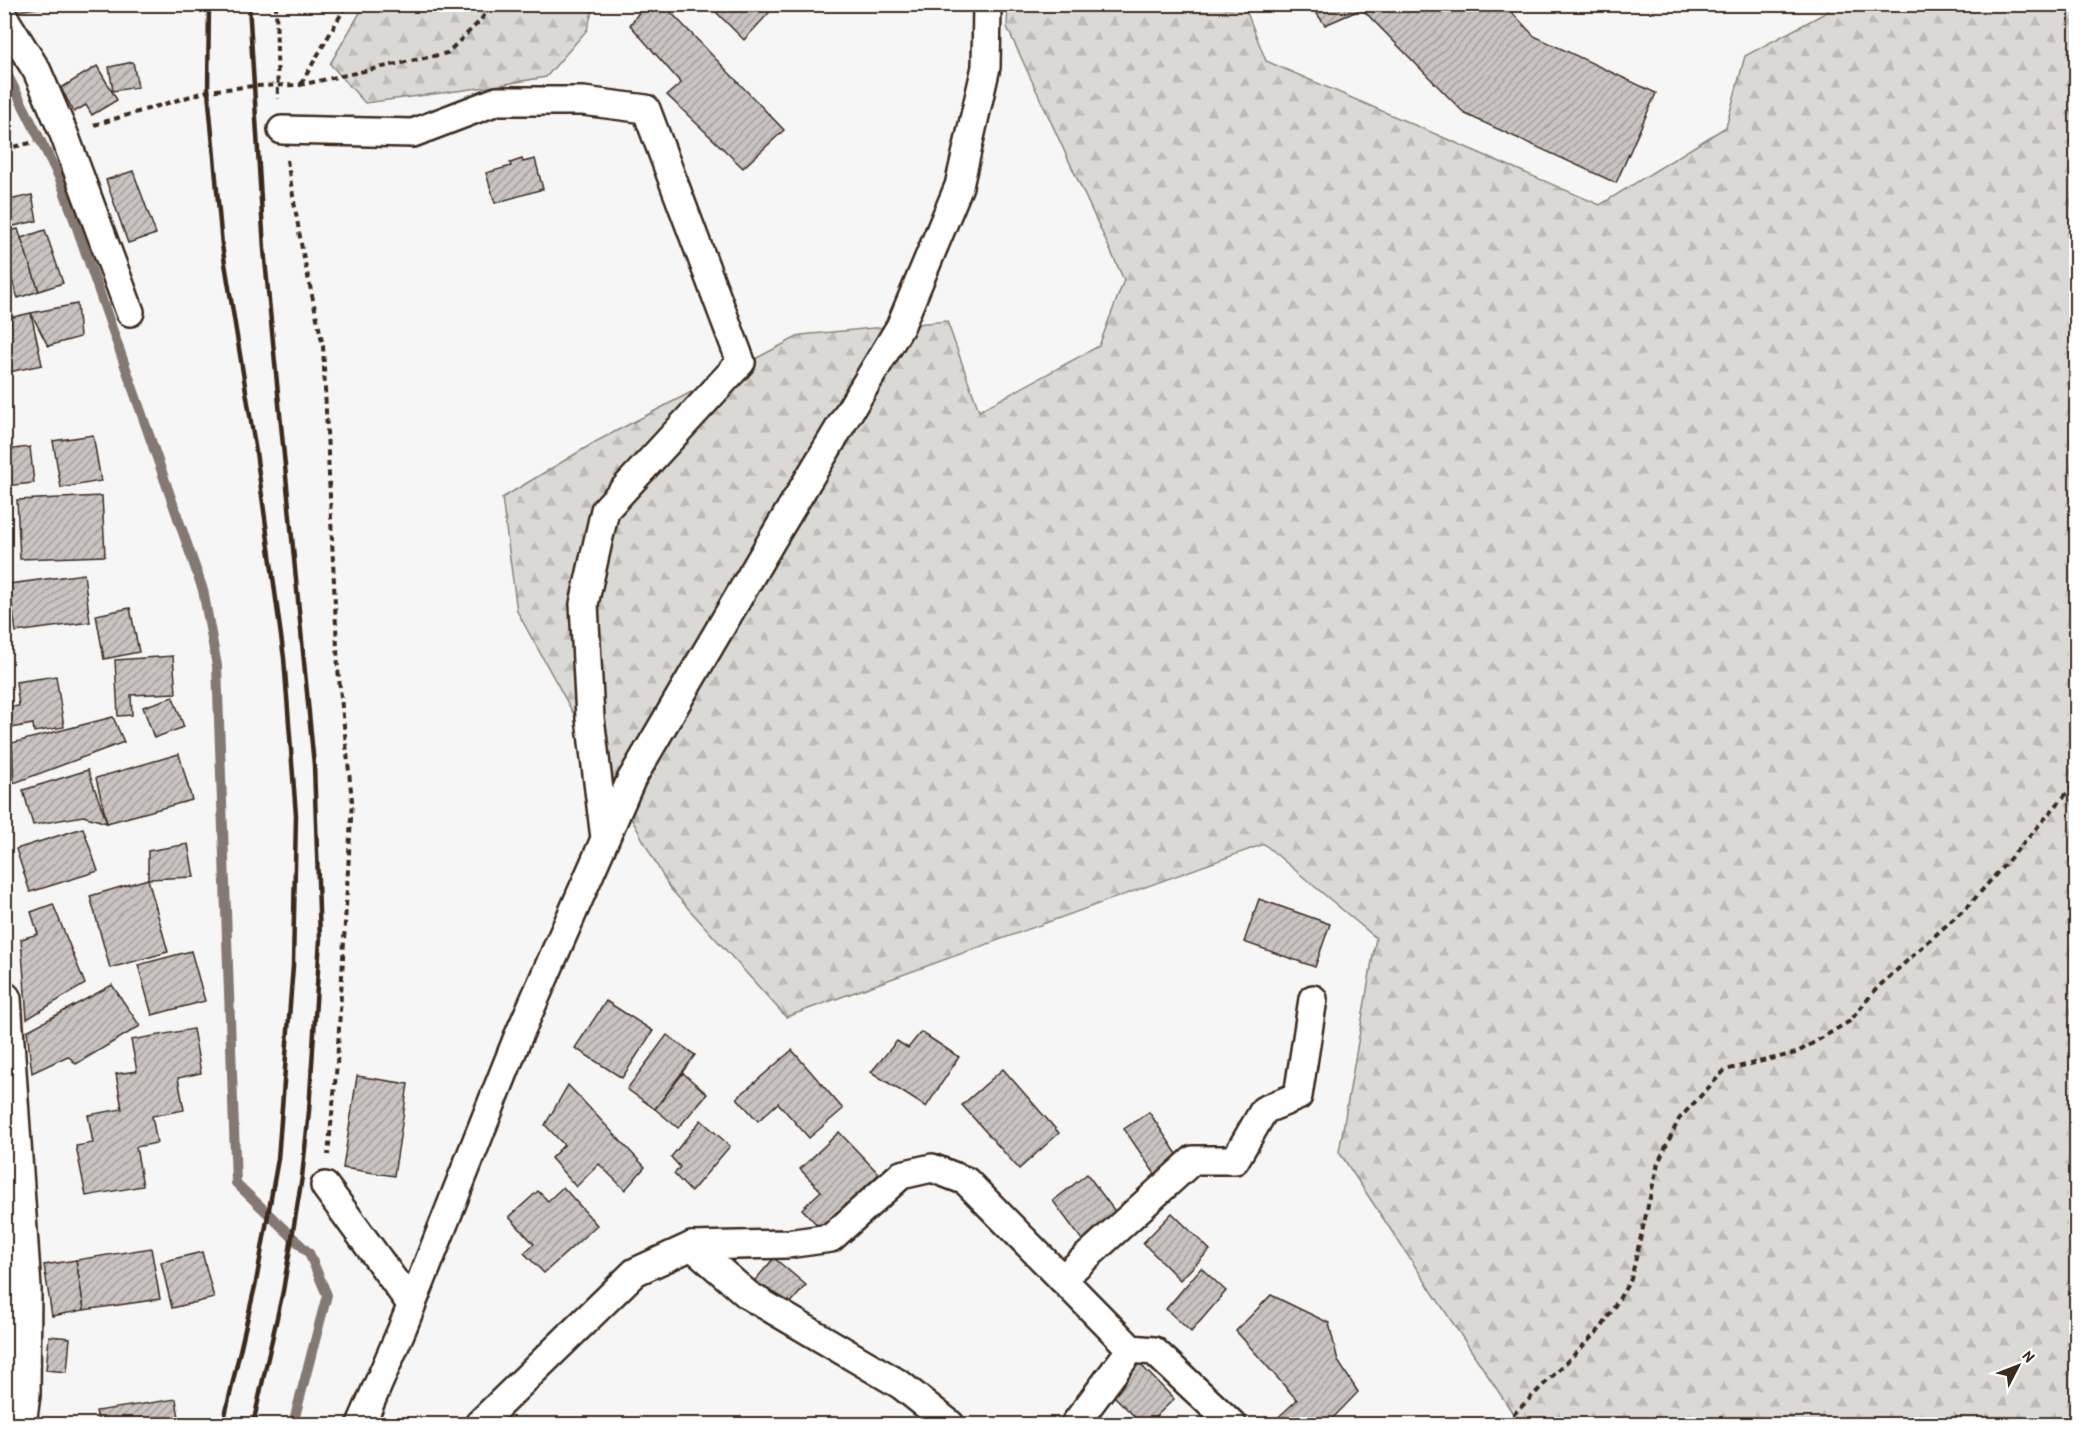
<svg xmlns="http://www.w3.org/2000/svg" width="2081" height="1429" font-family="'Patrick Hand',sans-serif">
<defs>
<pattern id="forest-firs" width="22" height="20" patternUnits="userSpaceOnUse" patternTransform="scale(1.5)"><rect width="22" height="20" fill="#dbd9d6"/><path d="M5 1l3.5 6h-7zM16 11l3.5 6h-7z" fill="#bdbab7"/></pattern>
<pattern id="building-hatch" width="6" height="6" patternUnits="userSpaceOnUse" patternTransform="scale(1.5)"><rect width="6" height="6" fill="#c9c3c1"/><path d="M-1 1l2-2M0 6l6-6M5 7l2-2" fill="none" stroke="#a49f9c"/></pattern>
</defs>
<rect width="100%" height="100%" fill="#f7f6f6"/>
<filter id="ink" filterUnits="userSpaceOnUse"><feTurbulence type="fractalNoise" baseFrequency=".0167" numOctaves="2"/><feDisplacementMap in="SourceGraphic" scale="12" xChannelSelector="R" yChannelSelector="G"/><feConvolveMatrix kernelMatrix="1 2 1 2 8 2 1 2 1" color-interpolation-filters="sRGB"/></filter>
<g filter="url(#ink)">
<g fill="url(#forest-firs)" stroke="#8b827a" stroke-width="1.5">
<polygon points="365,4 594,4 594,5 587,30 546,77 487,87 365,103 330,64"/>
<polygon points="1008,5 1244,5 1266,61 1600,205 1726,127 1745,56 1827,12 1831,5 2076,5 2076,1424 1520,1424 1339,1152 1376,938 1264,844 786,1017 669,887 517,611 502,498 597,441 801,335 947,321 979,411 1099,346 1124,280 1007,27"/>
</g>
<g fill="none" stroke-linecap="round" stroke-linejoin="round">
<polyline stroke="#847972" stroke-width="10" points="4,68 60,179 203,590 217,666 236,1183 309,1253 327,1295 293,1424"/>
</g>
<g fill="url(#building-hatch)" stroke="#3b2a1e" stroke-width="1.5">
<polygon points="16,4 43,4 43,7 18,11"/>
<polygon points="645,4 663,4 784,130 743,168 667,95 681,83 630,25"/>
<polygon points="708,4 777,4 744,40"/>
<polygon points="1310,4 1504,4 1534,36 1656,93 1616,183 1465,114 1362,9 1325,25"/>
<polygon points="133,62 138,87 113,91 109,67"/>
<polygon points="97,66 117,100 92,115 86,105 74,112 61,88"/>
<polygon points="522,159 523,162 535,159 543,189 495,203 486,173 511,166 510,163"/>
<polygon points="133,171 156,234 128,243 106,180"/>
<polygon points="32,195 37,221 4,228 4,201"/>
<polygon points="18,229 39,291 18,298 6,263 4,263 4,233"/>
<polygon points="45,230 63,283 39,291 21,238"/>
<polygon points="77,304 80,337 48,346 31,313"/>
<polygon points="31,313 42,365 4,373 4,319"/>
<polygon points="93,435 101,481 61,488 53,441"/>
<polygon points="30,447 34,483 4,486 4,450"/>
<polygon points="102,496 105,556 20,559 17,500"/>
<polygon points="84,574 90,622 16,632 9,584"/>
<polygon points="130,608 139,652 104,659 96,615"/>
<polygon points="173,656 176,693 131,695 132,715 118,716 115,660"/>
<polygon points="56,676 64,727 34,732 33,724 5,729 4,708 19,706 16,682"/>
<polygon points="173,697 184,727 154,738 143,707"/>
<polygon points="113,717 124,742 14,783 12,743"/>
<polygon points="179,754 192,800 107,823 96,778"/>
<polygon points="88,770 107,823 83,816 33,825 23,790"/>
<polygon points="83,828 98,871 30,892 16,849"/>
<polygon points="188,844 194,877 148,879 148,851"/>
<polygon points="148,879 168,952 110,968 90,896"/>
<polygon points="1259,899 1330,924 1315,967 1244,942"/>
<polygon points="53,904 85,984 27,1019 21,939 38,934 31,912"/>
<polygon points="191,951 205,1001 152,1015 138,965"/>
<polygon points="112,985 140,1026 76,1064 68,1056 32,1073 27,1031"/>
<polygon points="606,1001 653,1031 622,1078 575,1048"/>
<polygon points="193,1029 201,1073 178,1078 184,1110 152,1116 157,1143 136,1147 143,1186 86,1196 76,1146 93,1143 88,1115 122,1109 116,1074 137,1071 131,1040"/>
<polygon points="921,1032 959,1057 926,1107 871,1072 897,1041 908,1048"/>
<polygon points="667,1035 695,1055 655,1109 627,1089"/>
<polygon points="792,1050 843,1109 809,1138 778,1103 758,1121 737,1098"/>
<polygon points="1003,1069 1059,1133 1019,1169 962,1105"/>
<polygon points="683,1073 707,1094 678,1128 655,1109"/>
<polygon points="357,1076 408,1084 394,1176 343,1168"/>
<polygon points="568,1085 645,1167 625,1190 599,1164 576,1187 551,1158 564,1145 545,1125"/>
<polygon points="1149,1112 1181,1160 1157,1177 1124,1129"/>
<polygon points="701,1120 730,1146 691,1192 674,1174 680,1167 671,1157"/>
<polygon points="839,1132 879,1174 821,1229 802,1209 821,1191 800,1169"/>
<polygon points="1087,1174 1120,1218 1085,1244 1053,1201"/>
<polygon points="563,1187 597,1225 544,1273 524,1253 534,1244 509,1217 538,1191 548,1201"/>
<polygon points="1172,1213 1210,1250 1180,1280 1143,1243"/>
<polygon points="151,1248 160,1299 84,1310 76,1260"/>
<polygon points="202,1252 214,1298 172,1308 161,1262"/>
<polygon points="774,1258 806,1285 783,1312 751,1285"/>
<polygon points="76,1260 84,1310 52,1316 44,1265"/>
<polygon points="1201,1268 1226,1291 1191,1332 1166,1309"/>
<polygon points="1271,1295 1329,1323 1338,1361 1358,1392 1327,1424 1271,1424 1297,1400 1236,1331"/>
<polygon points="49,1336 70,1338 67,1372 46,1370"/>
<polygon points="1139,1363 1174,1399 1148,1424 1142,1424 1110,1392"/>
<polygon points="176,1399 180,1424 99,1424 96,1411"/>
<polygon points="1107,1416 1115,1424 1098,1424"/>
</g>
<g fill="none" stroke-linecap="round" stroke-linejoin="round">
<defs>
<g id="minor">
<polyline points="4,18 37,71 64,134 130,312"/>
<polyline points="282,130 413,133 497,101 583,101 646,109 741,362 605,510 584,604 590,718 605,838"/>
<polyline points="325,1186 411,1304"/>
<polyline points="692,1246 748,1295 901,1385 950,1424"/>
<polyline points="1062,1279 1193,1160 1235,1160 1264,1110 1298,1096 1313,999"/>
<polyline points="361,1424 402,1329 518,1037 631,780 772,540 900,327 959,186 986,67 987,4"/>
<polyline points="479,1424 635,1272 692,1246 787,1244 831,1238 901,1175 932,1168 966,1181 1131,1349 1154,1351 1232,1424"/>
<polyline points="1075,1424 1131,1349"/>
</g>
<polyline id="primary" points="4,999 24,1288 23,1395 19,1424"/>
</defs>
<use href="#minor" stroke="#3b2a1e" stroke-width="32"/>
<use href="#primary" stroke="#3b2a1e" stroke-width="38"/>
<g stroke="#3b2a1e" stroke-width="4" stroke-dasharray="6 4.5" stroke-linecap="butt">
<polyline points="276,4 278,99"/>
<polyline points="301,84 347,4"/>
<polyline points="94,125 208,91 254,86 300,85 447,53 479,22 493,4"/>
<polyline points="4,149 35,142"/>
<polyline points="287,160 302,249 323,346 338,669 352,800 337,1064 328,1155"/>
<polyline points="1509,1424 1510,1418 1602,1327 1631,1279 1658,1163 1679,1119 1725,1070 1796,1053 1850,1021 1877,988 1970,904 2076,783"/>
</g>
<use href="#minor" stroke="#fff" stroke-width="27"/>
<use href="#primary" stroke="#fff" stroke-width="33"/>
<g stroke="#3b2a1e" stroke-width="4.5">
<polyline points="209,4 208,91 222,245 256,452 284,658 296,815 293,966 278,1159 256,1282 223,1424"/>
<polyline points="249,4 264,249 314,765 320,939 309,1111 302,1177 283,1291 253,1424"/>
</g>
</g>
</g>
<rect width="2081" height="1429" fill="none" stroke="#fff" stroke-width="24"/>
<rect x="12" y="12" width="2057" height="1405" fill="none" stroke="#3b2a1e" stroke-width="2" filter="url(#ink)"/>
<g transform="translate(2018 1366) rotate(48)" stroke="#ffffff" stroke-width="4.5" paint-order="stroke">
<path d="M0-4.5L10 22L0 15L-10 22Z" fill="#3b2a1e"/>
<text y="-9" font-size="16" font-weight="bold" text-anchor="middle" fill="#3b2a1e">N</text>
</g>
</svg>
